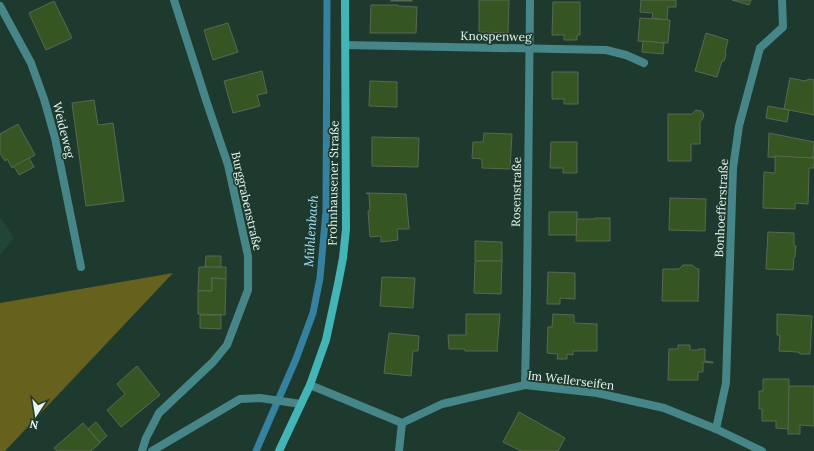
<svg xmlns="http://www.w3.org/2000/svg" width="814" height="451" font-family="Lora,serif">
<rect width="100%" height="100%" fill="#1e3a2f"/>
<polygon fill="#214638" points="0,217 14,238 0,255"/>
<polygon fill="#66611d" points="173,273 5,451 0,451 0,303"/>
<g fill="none" stroke-linecap="round" stroke-linejoin="round">
<polyline stroke="#35819f" stroke-width="7" points="256,451 296,359 313,313 320,278 326,211 327,0"/>
</g>
<g fill="#355522" stroke="#596852">
<rect x="391" y="0" width="21" height="1"/>
<polygon points="479,0 509,0 508,33 479,32"/>
<polygon points="641,0 676,0 676,7 668,7 667,20 652,18 653,13 640,12"/>
<polygon points="732,0 751,0 749,5"/>
<polygon points="54,1 72,38 46,50 29,13"/>
<polygon points="553,2 580,2 580,35 577,35 577,40 564,40 564,35 552,35"/>
<polygon points="371,5 398,5 398,6 417,7 416,33 370,33"/>
<polygon points="640,18 670,20 668,43 638,41"/>
<polygon points="228,23 238,52 213,60 204,30"/>
<polygon points="706,33 728,40 725,52 726,54 724,61 722,61 717,77 695,71"/>
<polygon points="643,41 664,43 663,54 642,52"/>
<polygon points="262,71 267,93 257,95 260,106 233,113 224,81"/>
<polygon points="552,72 578,72 578,104 564,104 564,99 552,99"/>
<polygon points="790,78 805,81 809,79 814,80 814,115 784,109"/>
<polygon points="370,81 397,82 397,107 369,106"/>
<polygon points="94,100 98,125 113,123 124,201 86,206 72,103"/>
<polygon points="768,106 789,110 787,122 766,118"/>
<polygon points="696,110 701,111 704,114 703,118 700,122 700,144 691,144 691,161 668,161 668,114 692,114"/>
<polygon points="18,124 35,155 12,168 7,159 5,161 0,153 0,134"/>
<polygon points="484,133 512,134 510,169 482,168 482,159 472,158 473,142 483,142"/>
<polygon points="769,133 814,142 813,157 814,157 814,158 768,157"/>
<polygon points="372,137 419,138 418,167 372,166"/>
<polygon points="551,142 577,142 577,173 563,173 563,168 550,168"/>
<polygon points="775,156 814,158 814,168 809,168 808,204 795,203 795,209 763,208 764,172 775,173"/>
<polygon points="29,158 34,167 19,175 14,166"/>
<polygon points="366,193 406,194 409,229 397,229 398,240 381,242 381,236 370,237 368,211 370,211 369,194 367,194"/>
<polygon points="670,198 706,199 705,231 669,230"/>
<rect x="549" y="212" width="28" height="23"/>
<polygon points="595,218 610,218 610,241 576,241 577,219 595,219"/>
<polygon points="768,232 794,233 794,246 796,246 795,257 794,257 793,270 766,269"/>
<polygon points="475,241 502,242 502,261 475,261"/>
<polygon points="206,256 221,256 221,268 205,267"/>
<polygon points="475,261 502,261 501,294 474,293"/>
<polygon points="683,265 692,265 697,269 699,269 698,302 698,301 662,301 663,269 679,269"/>
<polygon points="199,267 226,267 226,279 212,278 212,291 198,291"/>
<polygon points="548,272 575,273 575,299 560,298 560,304 547,304"/>
<polygon points="382,277 415,278 413,308 380,306"/>
<polygon points="212,278 226,279 225,315 198,314 198,291 212,291"/>
<polygon points="466,314 500,314 497,350 498,351 465,351 465,349 449,349 448,335 466,335"/>
<polygon points="553,314 574,315 574,323 597,324 597,351 573,351 573,355 567,354 567,359 557,359 558,354 547,353 548,327 552,327"/>
<polygon points="777,314 812,316 810,354 800,354 798,352 779,351 780,335 777,335"/>
<polygon points="200,315 221,315 221,329 200,328"/>
<polygon points="389,333 419,336 418,351 413,351 411,376 384,373"/>
<polygon points="678,345 690,345 690,350 699,350 698,349 705,349 705,361 713,362 713,363 703,362 703,372 698,372 698,380 668,380 669,349 678,349"/>
<polygon points="137,366 160,395 121,427 107,410 125,394 117,384"/>
<polygon points="763,379 789,379 789,429 776,428 776,421 762,421 762,409 759,409 759,391 763,391"/>
<polygon points="789,386 814,386 814,426 800,425 800,434 788,434"/>
<polygon points="519,412 565,438 558,451 521,451 503,442"/>
<polygon points="96,422 107,436 100,442 88,429"/>
<polygon points="83,423 100,443 91,451 57,451 54,448"/>
</g>
<g fill="none" stroke-linecap="round" stroke-linejoin="round">
<g stroke="#468688" stroke-width="8">
<polyline points="0,6 31,63 44,99 55,138 81,267"/>
<polyline points="346,45 606,50 626,55 644,63"/>
<polyline points="310,385 402,423 442,404 525,385 597,393 664,408 716,429 762,451"/>
<polyline points="525,385 527,294 530,0"/>
<polyline points="716,429 726,383 733,168 739,126 760,48 783,27 782,0"/>
<polyline points="142,451 146,438 159,413 213,362 227,345 248,290 248,256 228,165 207,103 174,0"/>
<polyline points="152,451 240,399 260,398 301,404"/>
<polyline points="399,451 402,423"/>
</g>
<polyline stroke="#44b5b7" stroke-width="8" points="279,451 310,385 326,340 338,284 343,258 346,229 345,0"/>
</g>
<g text-anchor="middle" dominant-baseline="central" stroke-width="3.5" stroke-linejoin="round" paint-order="stroke">
<g font-size="12" fill="#e7f7f0" stroke="#1e3a2f">
<text transform="translate(496 36) rotate(1)">Knospenweg</text>
<text transform="translate(64 130) rotate(76)">Weideweg</text>
<text transform="translate(333 183) rotate(-89)">Frohnhausener Straße</text>
<text transform="translate(516 192) rotate(-89)">Rosenstraße</text>
<text transform="translate(247 201) rotate(77)">Burggrabenstraße</text>
<text transform="translate(721 208) rotate(-87)">Bonhoefferstraße</text>
<text transform="translate(571 380) rotate(7)">Im Wellerseifen</text>
</g>
<g font-size="13" font-style="italic" fill="#a6e0fb" stroke="#1e3a2f">
<text transform="translate(311 231) rotate(-86)">Mühlenbach</text>
</g>
</g>
<g transform="translate(36 415) rotate(192)" stroke="#1e3a2f" stroke-width="3" paint-order="stroke">
<path d="M0-3L7 15L0 10L-7 15Z" fill="#e7f7f0"/>
<text y="-6" font-size="11" font-weight="bold" text-anchor="middle" fill="#e7f7f0">N</text>
</g>
</svg>
